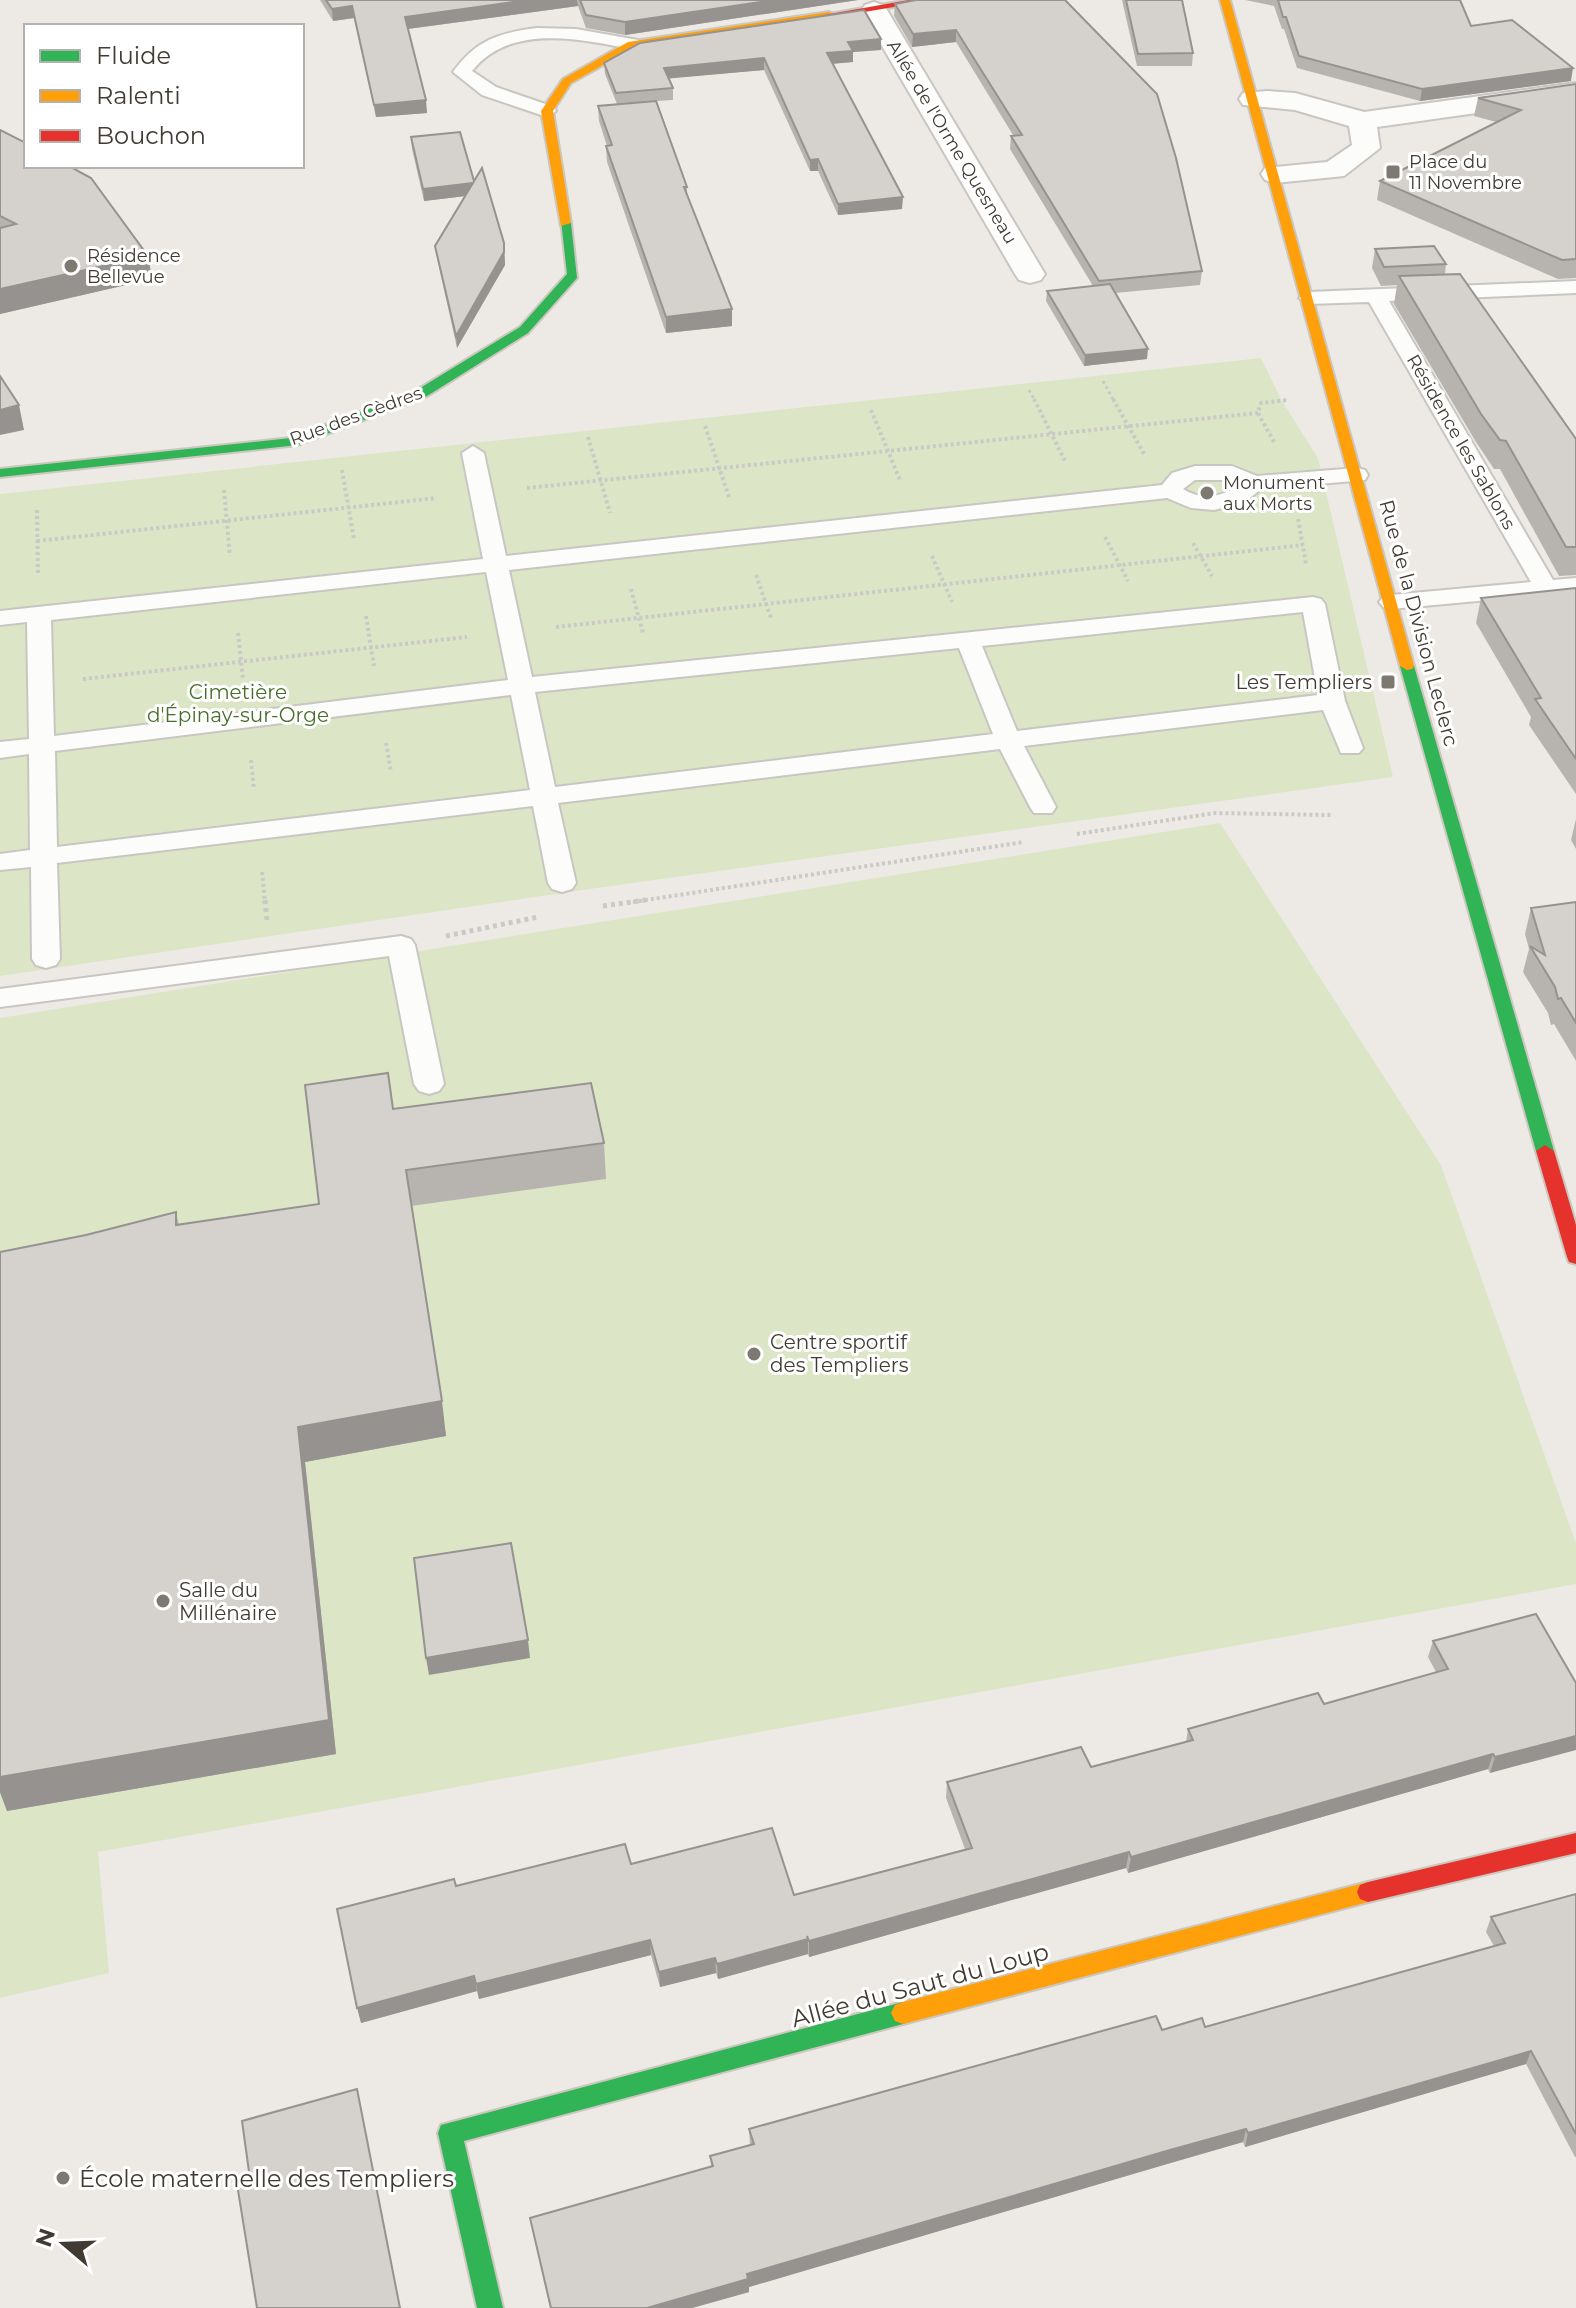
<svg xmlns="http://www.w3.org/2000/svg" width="1576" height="2308" font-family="Montserrat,sans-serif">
<rect width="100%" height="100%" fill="#edeae6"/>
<g fill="#dce6c7">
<polygon points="1261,358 1282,401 1318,458 1393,777 590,889 0,976 0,494"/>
<polygon points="1220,823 1441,1165 1576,1543 1576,1584 98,1852 109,1973 0,1998 0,1018"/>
</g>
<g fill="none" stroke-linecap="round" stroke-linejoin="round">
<defs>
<g id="lane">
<path d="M537 28 576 29 638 40 641 44 632 49C580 39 510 23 472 71L496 87 554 107 556 111 547 117 482 95 453 72C476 40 498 33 537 28Z"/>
<polygon points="1576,281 1576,293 1389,301 1553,580 1576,578 1576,592 1391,609 1383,607 1379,602 1383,597 1391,595 1531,582 1369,302 1309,304 1299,298 1309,292"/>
<path d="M473 446 484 453 506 556 1162 485 1172 473 1195 466H1232L1257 476 1357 468 1365 470 1368 475 1365 480 1261 489 1245 502 1214 510 1191 508 1167 498 509 570 532 677 1313 597 1321 599 1325 604 1345 701 1363 748 1359 753H1341L1323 710 1024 746 1056 807 1052 813H1034L1030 807 1000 749 558 803 576 883 572 889 562 892 552 889 548 883 533 806 57 863 60 959 56 965 46 968 36 965 32 959 31 867 0 870V854L30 850 29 754 0 758V742L29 739 27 622 0 625V611L483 559 462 453ZM1195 480H1228L1239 485C1222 497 1202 501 1183 489ZM486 572 508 680 54 736 51 620ZM1303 612 1318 695 1017 731 982 646ZM959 648 993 734 555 787 535 692ZM511 695 530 790 57 847 55 751Z"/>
<polygon points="401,936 411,939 415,945 444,1084 439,1091 429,1094 419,1091 414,1084 389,956 0,1007 0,989"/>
</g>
<g id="street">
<polygon points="874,2 883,5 887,10 1045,274 1041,280 1030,283 1019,280 1015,274 861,10 865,5"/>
<polygon points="1576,83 1576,99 1377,127 1380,148 1344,176 1275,183 1265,180 1261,174 1265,168 1327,162 1352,145 1349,126 1295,110 1243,105 1239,99 1243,93 1267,91 1295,93 1364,112"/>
</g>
<g id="fast">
<polygon points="561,220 571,223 577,278 528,333 427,396 298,445 0,477 0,469 291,438 417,390 520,327 567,274"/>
<polygon points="1407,662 1414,666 1554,1151 1545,1157 1536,1151 1400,666"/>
<polygon points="903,2002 911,2005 915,2013 911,2021 903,2024 464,2141 503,2308 477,2308 438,2133 441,2125"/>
</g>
<g id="slow">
<polygon points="1220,0 1230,0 1414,666 1412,669 1407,670 1400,666"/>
<polygon points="829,12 834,15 833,17 635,47 571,83 553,111 571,223 561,226 541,111 563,79 628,42"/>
<polygon points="1368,1882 1376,1885 1379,1892 1376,1899 1368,1902 903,2024 895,2021 891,2013 895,2005 903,2002"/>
</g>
<g id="jam">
<polygon points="909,0 935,0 829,18 824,15"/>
<polygon points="1545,1145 1554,1151 1576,1225 1576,1264 1569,1262 1567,1257 1536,1151"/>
<polygon points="1576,1833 1576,1853 1368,1902 1360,1899 1357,1892 1360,1885 1368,1882"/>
</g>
</defs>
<use href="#lane" stroke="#c9c6c2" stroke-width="4"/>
<use href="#street" stroke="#c9c6c2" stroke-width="4"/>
<use href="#fast" stroke="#ccc7be" stroke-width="4"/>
<use href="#slow" stroke="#ccc7be" stroke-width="4"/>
<use href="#jam" stroke="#ccc7be" stroke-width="4"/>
<g stroke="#cbc9c6" stroke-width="3" stroke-dasharray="3 3" stroke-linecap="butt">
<polyline points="1103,381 1114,401"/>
<polyline points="1029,390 1035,401"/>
<polyline points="1277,401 1287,400"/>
</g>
<g stroke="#cbc9c6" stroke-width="4" stroke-dasharray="3 3" stroke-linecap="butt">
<polyline points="1034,399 1065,461"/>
<polyline points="1113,399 1144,454"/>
<polyline points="871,410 900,480"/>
<polyline points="705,426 729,497"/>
<polyline points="588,437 610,513"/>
<polyline points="1274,442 1258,413 1261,403 1287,400"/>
<polyline points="342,470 354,539"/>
<polyline points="527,488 1258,413"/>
<polyline points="224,490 230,556"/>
<polyline points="37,510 38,576"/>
<polyline points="1298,519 1306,564"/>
<polyline points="1105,537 1128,581"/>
<polyline points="37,541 437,498"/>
<polyline points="1193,543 1212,576"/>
<polyline points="932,556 952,602"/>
<polyline points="756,575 771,618"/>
<polyline points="631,589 643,633"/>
<polyline points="366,616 374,666"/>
<polyline points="556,627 1303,545"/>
<polyline points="238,633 243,679"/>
<polyline points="83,679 467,637"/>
<polyline points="386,743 391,772"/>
<polyline points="251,760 254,790"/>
<polyline points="1077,834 1215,813 1331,815"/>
<polyline points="262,872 265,902"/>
<polyline points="633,902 1024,842"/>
</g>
<g stroke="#cbc9c6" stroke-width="5" stroke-dasharray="4 4" stroke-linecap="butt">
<polyline points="265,900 267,921"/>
<polyline points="603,906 646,900"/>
<polyline points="446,936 538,917"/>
</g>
<use href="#lane" fill="#fcfcfb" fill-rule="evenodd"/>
<use href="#street" fill="#fcfcfb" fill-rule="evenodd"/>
<use href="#fast" fill="#30b455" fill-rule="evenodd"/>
<use href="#slow" fill="#ff9f0a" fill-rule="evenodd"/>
<use href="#jam" fill="#e5322d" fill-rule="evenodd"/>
</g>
<g fill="#b7b4b0">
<polygon points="320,0 858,0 625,35 586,28 578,6 408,29 427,113 376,117 354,18 333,21"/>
<polygon points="1065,0 1202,271 1200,285 1115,293 1147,359 1084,366 1046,301 1047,291 1093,286 1010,149 1011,136 1013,135 956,42 912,47 894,16 895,4"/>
<polygon points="1122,0 1182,0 1193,53 1192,66 1137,66"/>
<polygon points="1245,0 1460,0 1471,26 1571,81 1420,101 1297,68 1284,29 1282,29 1274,6"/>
<polygon points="881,50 853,52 853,62 833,64 902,209 838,215 818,171 810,171 764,70 668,78 673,88 673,100 657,101 687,187 687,196 732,326 666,333 607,162 606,146 607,146 599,121 598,106 617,104 605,74 604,63"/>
<polygon points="1576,84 1576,278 1558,279 1377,200 1380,181 1496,122 1474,116 1478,98"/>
<polygon points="0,130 148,256 152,279 0,314"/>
<polygon points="411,137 474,181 504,243 505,265 457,348 437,258 435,246 465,196 424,201 412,149"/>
<polygon points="1375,249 1446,264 1445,274 1576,439 1576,575 1559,576 1500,469 1494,469 1476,442 1394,304 1397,285 1381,286 1372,268"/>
<polygon points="1576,588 1576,794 1529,725 1531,717 1476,623 1481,598"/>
<polygon points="1576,819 1576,849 1571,840"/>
<polygon points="1576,902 1576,1061 1554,1024 1551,1025 1548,1013 1523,972 1529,949 1525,934 1531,908"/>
<polygon points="393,1109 604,1143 606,1179 411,1206 446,1436 305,1462 336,1754 7,1811 0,1792 0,1252 86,1235 176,1212 179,1225 319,1204"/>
<polygon points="1433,1641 1576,1683 1490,1773 1488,1769 1128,1873 1126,1868 809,1957 808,1954 718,1979 716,1973 660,1987 651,1955 479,1999 477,1991 361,2023 456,1886 631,1864 794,1895 965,1849 946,1798 947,1782 1091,1767 1186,1742 1188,1729 1324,1704 1436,1672 1428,1657"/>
<polygon points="1576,1894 1576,2157 1575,2157 1526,2064 1245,2147 1243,2142 1167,2164 749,2287 749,2292 692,2308 550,2308 530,2218 711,2167 710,2156 750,2145 749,2129 1162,2030 1205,2027 1494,1946 1486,1932 1491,1917"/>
</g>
<g fill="#959290">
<polygon points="528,0 577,0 578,6 407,29 405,17"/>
<polygon points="774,0 858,0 625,35 625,22"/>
<polygon points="352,6 354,18 333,21 332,9"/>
<polygon points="956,30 956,42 912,47 913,34"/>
<polygon points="881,39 881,50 853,52 853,62 827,64 827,53 848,42"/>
<polygon points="764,58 764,70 664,79 664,68"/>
<polygon points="1573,68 1571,81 1420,101 1422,89"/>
<polygon points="426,100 427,113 376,117 374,105"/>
<polygon points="818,159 818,171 810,171 810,160"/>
<polygon points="473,183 474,195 424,201 423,189"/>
<polygon points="903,197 902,209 838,215 838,204"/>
<polygon points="504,243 505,265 457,348 456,336"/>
<polygon points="148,256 152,279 0,314 0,289"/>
<polygon points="732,309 732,326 666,333 666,317"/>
<polygon points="1148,349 1147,359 1084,366 1085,355"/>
<polygon points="19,405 24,430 0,435 0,410"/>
<polygon points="442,1401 446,1436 305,1462 336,1754 7,1811 0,1792 0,1777 298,1427"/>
<polygon points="528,1640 530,1658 429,1675 426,1658"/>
<polygon points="1576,1736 1576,1750 1490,1773 1495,1757"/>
<polygon points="1493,1754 1488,1769 1128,1873 1131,1857"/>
<polygon points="1129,1852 1126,1868 809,1957 809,1941"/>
<polygon points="808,1939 808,1954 718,1979 717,1964"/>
<polygon points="650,1940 651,1955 479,1999 476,1984"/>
<polygon points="715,1958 716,1973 660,1987 659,1972"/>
<polygon points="474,1976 477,1991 361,2023 357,2008"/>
<polygon points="1531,2051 1526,2064 1245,2147 1248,2133"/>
<polygon points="1246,2129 1243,2142 1167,2164 749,2287 749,2292 692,2308 647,2308 747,2274 1170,2150"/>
</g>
<g fill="#d5d1cd" stroke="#959290" stroke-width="2">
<polygon points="326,0 528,0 405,17 426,100 374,105 352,6 332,9"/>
<polygon points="580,0 774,0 625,22 586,15"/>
<polygon points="916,0 1065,0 1157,94 1176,158 1202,271 1099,281 1011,136 1022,135 956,30 913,34 895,4"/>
<polygon points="1126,0 1182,0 1193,53 1138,54"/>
<polygon points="1278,0 1460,0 1471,26 1512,20 1573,68 1422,89 1299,56 1286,17 1283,17"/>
<polygon points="864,10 881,39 848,42 853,51 827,53 903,197 838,204 818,159 810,160 764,58 664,68 673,88 616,93 604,63 640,43"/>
<polygon points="1576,84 1576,259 1562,260 1380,181 1521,110 1478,98"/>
<polygon points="656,101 687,187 684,187 732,309 666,317 606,146 612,145 598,106"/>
<polygon points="0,130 26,143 26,166 69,166 91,178 148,256 0,289 0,228 16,224 0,216"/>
<polygon points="460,132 474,181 482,168 504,243 504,252 456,336 435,246 473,183 423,189 411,137"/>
<polygon points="1434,246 1446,264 1384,267 1375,249"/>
<polygon points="1460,274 1576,439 1576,547 1566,547 1506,441 1500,440 1481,414 1399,276"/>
<polygon points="1110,284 1148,349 1085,355 1047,291"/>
<polygon points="0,376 19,405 0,410"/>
<polygon points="1576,588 1576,759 1535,699 1541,698 1481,598"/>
<polygon points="1576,902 1576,1023 1561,998 1558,999 1555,987 1530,946 1545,955 1531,908"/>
<polygon points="388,1073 393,1109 591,1083 604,1143 406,1170 442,1401 298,1427 329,1720 0,1777 0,1252 86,1235 176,1212 176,1225 319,1204 305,1085"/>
<polygon points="511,1543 528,1640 426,1658 414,1558"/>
<polygon points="1536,1614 1576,1683 1576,1736 1495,1757 1493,1754 1131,1857 1129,1852 809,1941 807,1936 808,1939 717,1964 715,1958 659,1972 650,1940 476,1984 474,1976 357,2008 337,1909 454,1879 456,1886 625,1844 631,1864 772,1828 794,1895 972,1848 947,1782 1081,1747 1091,1767 1193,1740 1188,1729 1318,1693 1324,1704 1448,1669 1433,1641"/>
<polygon points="1576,1894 1576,2134 1531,2051 1248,2133 1246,2129 1170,2150 747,2274 748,2279 647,2308 551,2308 530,2218 713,2166 710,2156 754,2144 749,2129 1156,2016 1162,2030 1202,2018 1205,2027 1505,1943 1491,1917"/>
<polygon points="357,2089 400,2308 257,2308 237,2184 250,2179 242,2121"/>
</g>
<g fill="#7d7872" stroke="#fff" stroke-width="3">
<rect x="1385" y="164" width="16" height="16" rx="4"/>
<circle cx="71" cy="266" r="8"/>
<circle cx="1207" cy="493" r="8"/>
<rect x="1380" y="674" width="16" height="16" rx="4"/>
<circle cx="754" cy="1354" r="8"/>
<circle cx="163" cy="1601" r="8"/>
<circle cx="63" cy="2178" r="8"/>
</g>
<g text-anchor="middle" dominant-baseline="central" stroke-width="6" stroke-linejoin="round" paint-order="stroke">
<g font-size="18" fill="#413b33" stroke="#fff">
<text transform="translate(952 142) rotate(59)">Allée de l'Orme Quesneau</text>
<text transform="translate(356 416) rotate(-20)">Rue des Cèdres</text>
<text transform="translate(1461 442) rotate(60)">Résidence les Sablons</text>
</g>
<g font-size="18" fill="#413b33" stroke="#fff" text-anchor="start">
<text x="1409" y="162">Place du<tspan x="1409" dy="21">11 Novembre</tspan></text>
<text x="87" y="256">Résidence<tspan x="87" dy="21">Bellevue</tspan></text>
<text x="1223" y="483">Monument<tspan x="1223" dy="21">aux Morts</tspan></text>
</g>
<g font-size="20" fill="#413b33" stroke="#fff">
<text transform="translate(1419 623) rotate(75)">Rue de la Division Leclerc</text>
</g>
<g font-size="20" fill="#413b33" stroke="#fff" text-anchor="start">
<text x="1372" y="682" text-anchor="end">Les Templiers</text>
<text x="770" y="1342">Centre sportif<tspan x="770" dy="23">des Templiers</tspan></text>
<text x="179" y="1590">Salle du<tspan x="179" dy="23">Millénaire</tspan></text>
</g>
<g font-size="20" fill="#496e2b" stroke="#fff">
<text x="238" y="692">Cimetière<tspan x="238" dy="23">d'Épinay-sur-Orge</tspan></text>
</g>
<g font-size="24" fill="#413b33" stroke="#fff">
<text transform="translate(920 1985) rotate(-15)">Allée du Saut du Loup</text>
</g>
<g font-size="24" fill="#413b33" stroke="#fff" text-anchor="start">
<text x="79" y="2178">École maternelle des Templiers</text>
</g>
</g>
<rect x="24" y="24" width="280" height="144" fill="#ffffff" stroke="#b3b1ad" stroke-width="2"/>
<rect x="40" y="50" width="40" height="12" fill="#30b455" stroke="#b3b1ad" stroke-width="2"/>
<text x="96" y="64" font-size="24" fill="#413b33">Fluide</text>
<rect x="40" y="90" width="40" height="12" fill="#ff9f0a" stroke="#b3b1ad" stroke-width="2"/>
<text x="96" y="104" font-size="24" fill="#413b33">Ralenti</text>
<rect x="40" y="130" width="40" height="12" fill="#e5322d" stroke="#b3b1ad" stroke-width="2"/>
<text x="96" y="144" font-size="24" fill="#413b33">Bouchon</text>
<g transform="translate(64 2244) rotate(289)" stroke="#ffffff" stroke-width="6" paint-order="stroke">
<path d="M0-6L14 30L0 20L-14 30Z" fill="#413b33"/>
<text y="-12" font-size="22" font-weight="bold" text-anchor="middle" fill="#413b33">N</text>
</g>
</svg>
